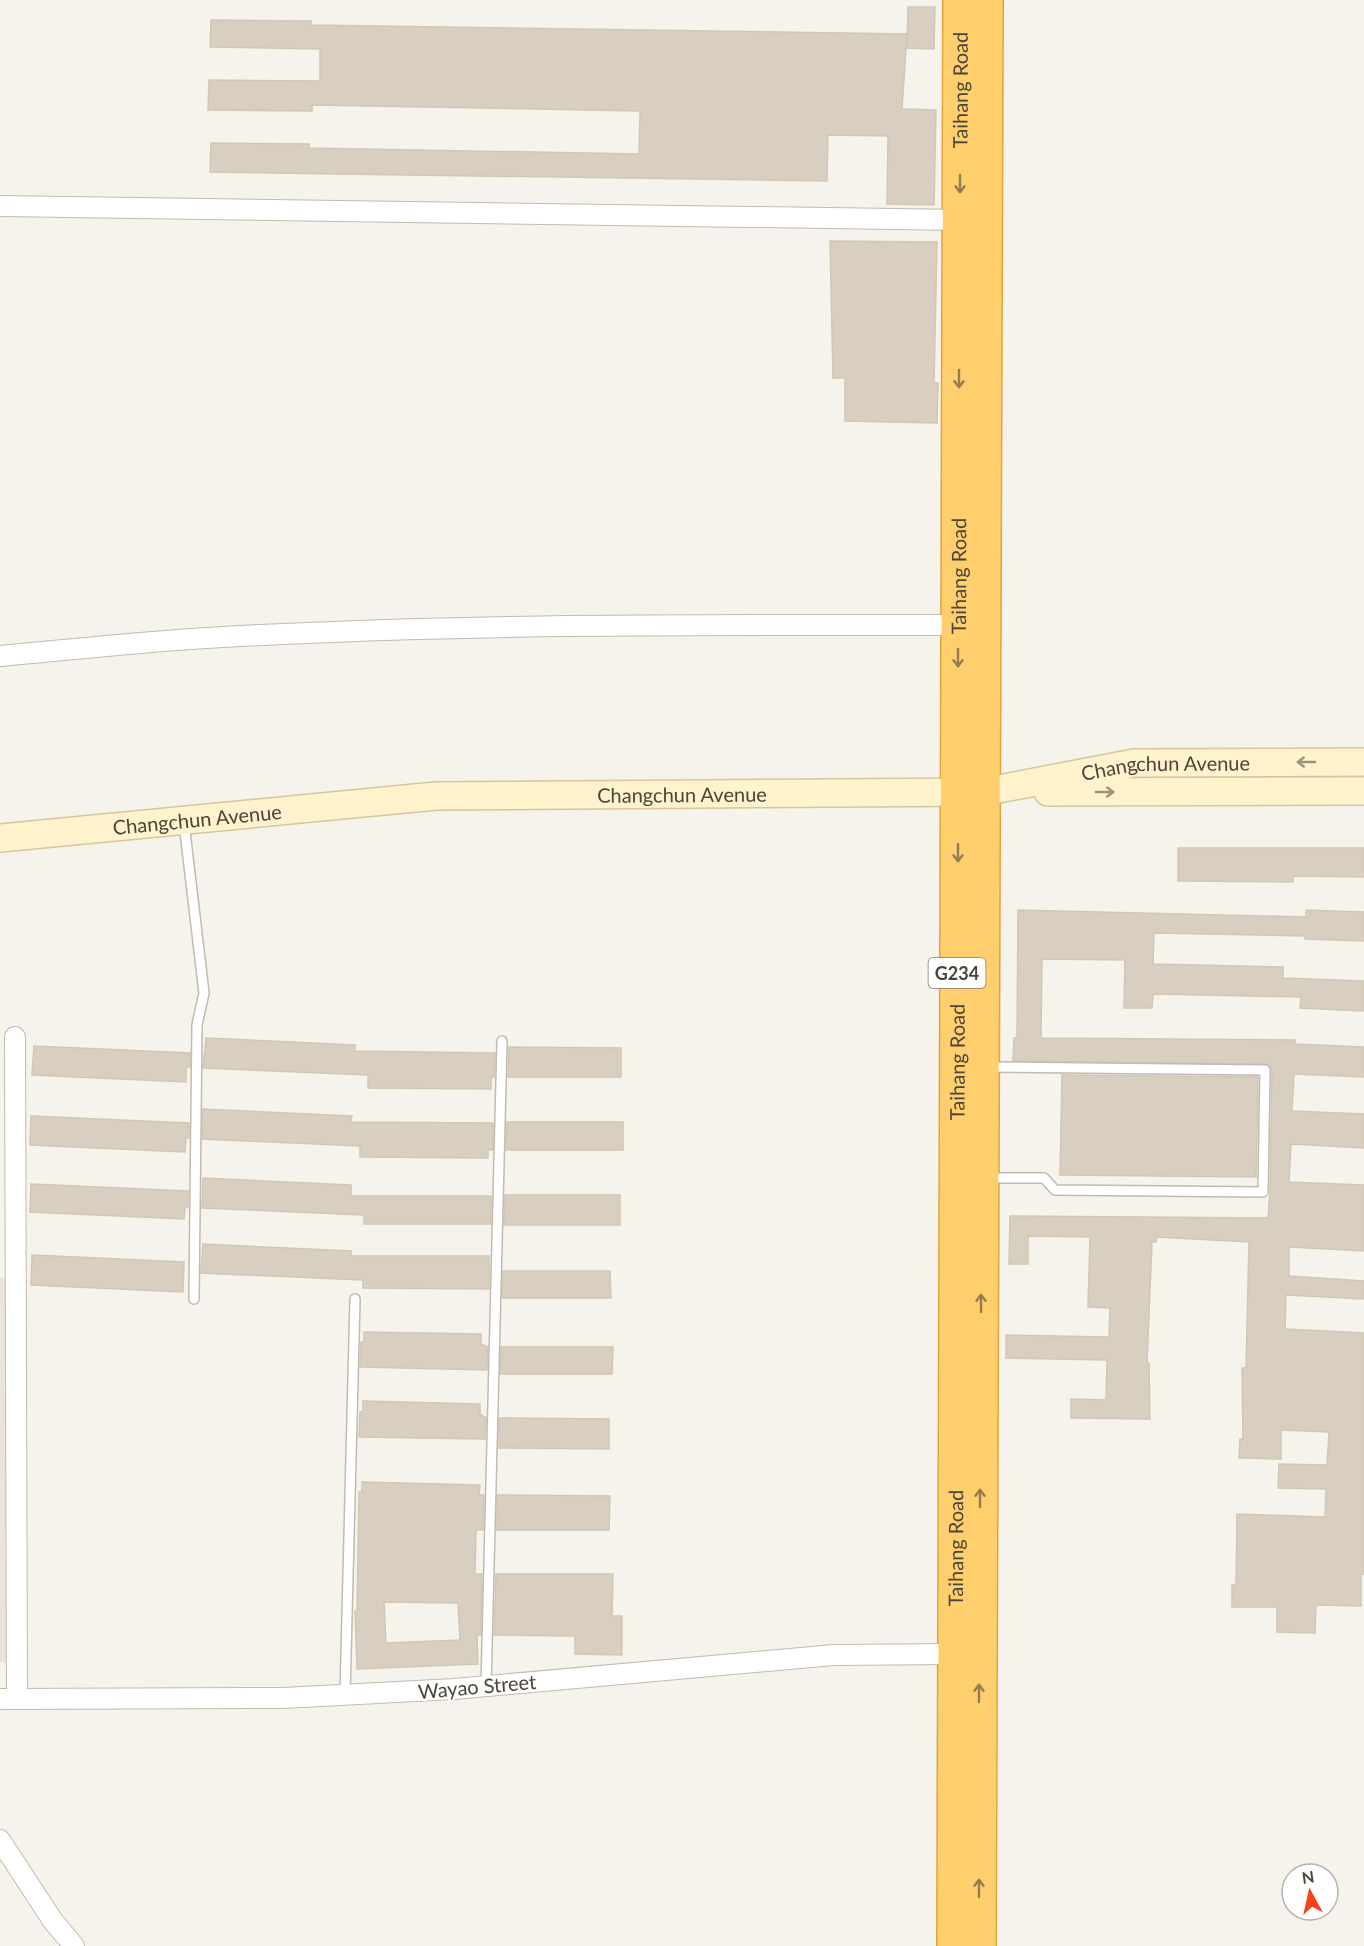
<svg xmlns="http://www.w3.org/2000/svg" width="1364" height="1946" font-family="Lato,sans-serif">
<rect width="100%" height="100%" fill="#f6f3ec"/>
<polygon fill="#eae5da" points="0,1278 5,1278 7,1663 0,1662"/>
<g fill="#d8cfc1" stroke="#d3c7b4" stroke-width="1.5" fill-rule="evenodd">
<polygon points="908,7 935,7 934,49 907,48"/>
<polygon points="211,20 311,21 311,25 907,34 902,109 936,110 934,205 887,204 888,136 828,135 827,181 210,172 211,143 309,144 309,148 639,154 640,111 312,105 312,111 208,110 209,80 320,81 320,49 210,47"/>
<polygon points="830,241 937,242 934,383 938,383 937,423 845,421 845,378 833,378"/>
<polygon points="1178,848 1364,848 1364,877 1293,876 1293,882 1178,881"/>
<polygon points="1018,910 1306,917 1306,910 1364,912 1364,941 1305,939 1305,936 1154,933 1153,964 1283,967 1283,978 1364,981 1364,1011 1300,1008 1301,997 1153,994 1152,1008 1124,1008 1125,960 1042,959 1041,1038 1295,1040 1295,1044 1364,1047 1364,1077 1294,1074 1292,1111 1364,1114 1364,1148 1291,1144 1289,1182 1364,1185 1364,1251 1289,1247 1289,1276 1364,1281 1364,1299 1286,1295 1285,1329 1364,1333 1364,1574 1361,1574 1361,1606 1316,1605 1315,1633 1277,1632 1277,1607 1232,1607 1232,1585 1236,1585 1237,1514 1325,1517 1326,1489 1278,1488 1279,1464 1327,1465 1329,1432 1281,1430 1281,1459 1239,1458 1240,1439 1243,1439 1242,1368 1246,1368 1249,1242 1157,1237 1156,1242 1152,1242 1147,1363 1149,1363 1150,1419 1071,1418 1071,1399 1106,1400 1107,1360 1006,1358 1006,1335 1109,1337 1110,1308 1088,1307 1090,1237 1028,1236 1028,1264 1009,1264 1010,1216 1268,1218 1270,1192 1272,1070 1268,1064 1013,1061 1014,1038 1017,1038"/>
<polygon points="206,1038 355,1045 355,1051 495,1053 494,1077 491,1077 491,1089 368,1088 368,1075 203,1068"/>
<polygon points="34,1046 190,1053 190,1067 186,1067 186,1082 32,1075"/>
<polygon points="509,1047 621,1048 621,1077 508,1077"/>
<polygon points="1062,1075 1258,1077 1256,1177 1060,1175"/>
<polygon points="203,1109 352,1116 351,1122 493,1123 493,1150 488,1150 488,1158 360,1157 360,1146 202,1139"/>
<polygon points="31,1116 189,1123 189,1138 186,1138 185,1152 30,1145"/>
<polygon points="507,1122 623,1122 623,1150 506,1150"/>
<polygon points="203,1178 351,1185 351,1196 491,1196 491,1224 364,1224 364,1215 202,1208"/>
<polygon points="31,1184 188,1191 188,1207 185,1207 184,1219 30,1212"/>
<polygon points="505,1195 620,1195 620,1225 504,1225"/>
<polygon points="203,1244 351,1251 351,1256 489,1256 489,1289 363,1288 363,1280 201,1273"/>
<polygon points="32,1255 184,1262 183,1292 31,1285"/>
<polygon points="503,1271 610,1271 611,1298 502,1298"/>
<polygon points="364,1332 481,1334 481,1344 488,1347 487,1370 360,1367 361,1342 364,1342"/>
<polygon points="501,1347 613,1347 612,1374 500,1374"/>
<polygon points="363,1401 480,1404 480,1414 486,1418 485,1439 359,1437 360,1412 363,1411"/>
<polygon points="499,1418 609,1419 609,1449 499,1448"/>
<path d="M362 1482 480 1485 479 1495H484L483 1530H476L475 1574H482L481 1635H477L478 1664 357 1669 355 1611H357L359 1492H362ZM384 1602 458 1603 460 1640 386 1643Z"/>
<polygon points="497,1495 610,1496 609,1530 497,1530"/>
<polygon points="496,1574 613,1574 612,1616 622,1616 622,1655 575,1654 575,1636 494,1635"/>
</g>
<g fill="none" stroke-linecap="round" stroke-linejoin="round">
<defs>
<g id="lane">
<polyline points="184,823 204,993 197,1025 194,1299"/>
<polyline points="987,1067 1265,1070 1263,1192 1055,1190 1044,1178 988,1178"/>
<polyline points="486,1686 502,1041"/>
<polyline points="345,1695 355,1299"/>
</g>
<g id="street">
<polyline points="0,206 960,220"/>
<path d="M0 656C69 650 138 642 207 638 457 623 708 625 958 625"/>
<polyline points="15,1037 17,1699"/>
<polyline points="0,1699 283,1698 454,1689 834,1655 954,1654"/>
<polyline points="0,1840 53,1921 74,1946"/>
</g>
<g id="secondary">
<polyline points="1048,792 1364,791"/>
<path id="s1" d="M0 838 436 796 983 792 1134 763 1364 762"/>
</g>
<g id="highway">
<path id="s2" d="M954 1946 960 0"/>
<polyline points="979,1946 986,0"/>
</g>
</defs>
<use href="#lane" stroke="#c2bbae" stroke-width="12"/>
<use href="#street" stroke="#c2bbae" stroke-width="22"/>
<use href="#secondary" stroke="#d6c79b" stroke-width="30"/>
<use href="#highway" stroke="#e0a43c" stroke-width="36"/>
<use href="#lane" stroke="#fff" stroke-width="9"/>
<use href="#street" stroke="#fff" stroke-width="20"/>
<use href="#secondary" stroke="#fff3cd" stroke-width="27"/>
<use href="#highway" stroke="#ffcf6e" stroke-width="33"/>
</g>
<defs><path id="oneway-shaft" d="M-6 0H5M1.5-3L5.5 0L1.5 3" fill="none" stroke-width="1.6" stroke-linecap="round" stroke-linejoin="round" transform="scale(1.5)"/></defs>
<g stroke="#937c4e">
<use href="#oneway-shaft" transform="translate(960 184) rotate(90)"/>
<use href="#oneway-shaft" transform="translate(959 379) rotate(90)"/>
<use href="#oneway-shaft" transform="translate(958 658) rotate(90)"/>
<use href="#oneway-shaft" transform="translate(958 853) rotate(90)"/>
<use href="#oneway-shaft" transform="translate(981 1303) rotate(-90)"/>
<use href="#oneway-shaft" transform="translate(980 1498) rotate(-90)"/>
<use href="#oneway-shaft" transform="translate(979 1693) rotate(-90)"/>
<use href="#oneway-shaft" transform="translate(979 1888) rotate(-90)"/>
</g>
<g stroke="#9c937c">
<use href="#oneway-shaft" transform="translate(1306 762) rotate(180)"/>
<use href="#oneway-shaft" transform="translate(1105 792)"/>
</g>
<g text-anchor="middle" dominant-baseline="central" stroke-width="4.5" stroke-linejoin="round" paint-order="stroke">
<rect fill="#fff" stroke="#817c74" stroke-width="1.5" x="928.5" y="958" width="57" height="30" rx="4.5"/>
<g font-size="18" font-weight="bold" fill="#4b4439">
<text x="957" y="973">G234</text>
</g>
<g font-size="20" fill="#4b4439" stroke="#fff">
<text stroke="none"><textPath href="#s2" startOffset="1856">Taihang Road</textPath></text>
<text stroke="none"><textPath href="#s2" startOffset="1370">Taihang Road</textPath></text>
<text stroke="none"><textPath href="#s1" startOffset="1170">Changchun Avenue</textPath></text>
<text stroke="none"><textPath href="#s1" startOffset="684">Changchun Avenue</textPath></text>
<text stroke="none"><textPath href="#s1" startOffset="198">Changchun Avenue</textPath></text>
<text stroke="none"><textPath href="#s2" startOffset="884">Taihang Road</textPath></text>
<text stroke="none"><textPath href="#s2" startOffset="398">Taihang Road</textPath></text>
<text transform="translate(477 1686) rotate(-5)">Wayao Street</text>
</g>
</g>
<g transform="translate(1310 1892) rotate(352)"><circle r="28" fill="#ffffff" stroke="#b7b4b0" stroke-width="1.5"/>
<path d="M0-4.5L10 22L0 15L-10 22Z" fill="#fc3f1d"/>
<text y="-9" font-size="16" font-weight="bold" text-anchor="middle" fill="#4b4439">N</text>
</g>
</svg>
